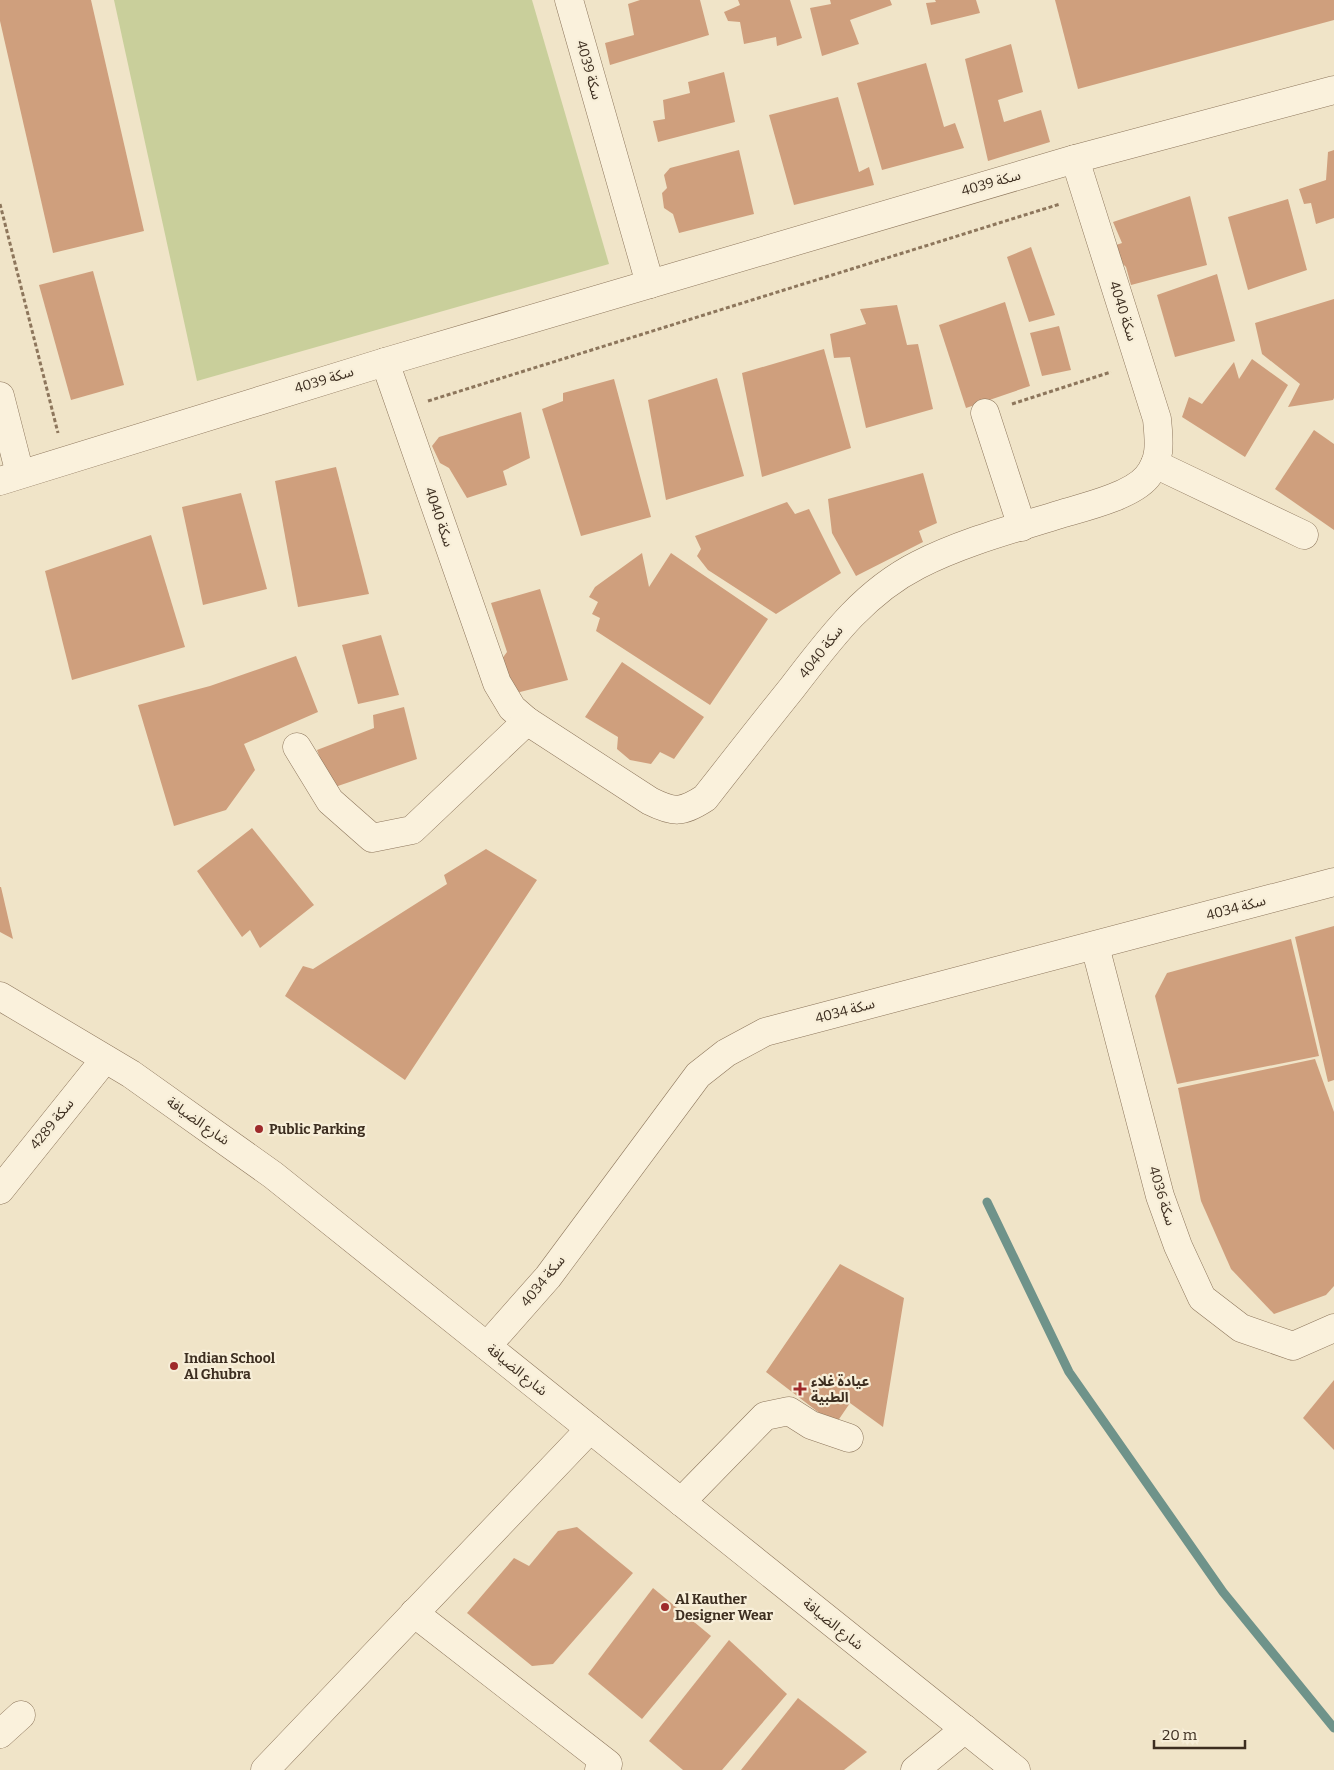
<svg xmlns="http://www.w3.org/2000/svg" width="1334" height="1770" font-family="Bitter,'Noto Sans Arabic',serif">
<rect width="100%" height="100%" fill="#f0e4c8"/>
<polygon fill="#c9cf9b" points="114,0 532,0 609,264 197,381"/>
<g fill="none" stroke-linecap="round" stroke-linejoin="round">
<polyline stroke="#6f938a" stroke-width="9" points="987,1202 1069,1372 1223,1592 1334,1728"/>
</g>
<g fill="#cf9f7d">
<polygon points="0,0 91,0 144,231 53,253 0,21"/>
<polygon points="640,0 700,0 709,35 610,65 605,43 634,35 628,4"/>
<polygon points="738,0 790,0 802,38 777,46 776,37 744,44 740,22 728,21 724,12 740,5"/>
<polygon points="830,0 890,0 892,5 850,20 859,44 822,56 810,8 831,4"/>
<polygon points="935,0 976,0 980,13 931,25 926,3 936,2"/>
<polygon points="1055,0 1334,0 1334,20 1078,89"/>
<polygon points="1011,44 1023,92 998,100 1004,122 1041,110 1050,142 988,161 965,59"/>
<polygon points="926,63 944,127 955,123 964,148 882,170 857,83"/>
<polygon points="724,72 735,122 658,142 653,121 665,119 663,100 690,93 688,82"/>
<polygon points="838,97 859,172 869,167 874,185 794,205 769,115"/>
<polygon points="739,150 754,214 679,233 673,214 664,208 662,193 667,188 664,175 670,168"/>
<polygon points="1334,150 1334,218 1316,224 1311,203 1304,204 1299,189 1326,180 1328,152"/>
<polygon points="1190,196 1207,265 1131,285 1126,267 1116,257 1113,246 1122,243 1113,222"/>
<polygon points="1288,199 1307,270 1248,290 1228,217"/>
<polygon points="1031,247 1055,315 1029,322 1007,257"/>
<polygon points="93,271 124,385 71,400 39,285"/>
<polygon points="1217,274 1235,341 1175,357 1157,295"/>
<polygon points="1334,299 1334,398 1333,400 1288,407 1300,384 1262,354 1255,323"/>
<polygon points="1005,302 1030,386 966,408 939,325"/>
<polygon points="897,305 907,345 918,344 933,409 866,428 850,357 834,358 830,334 866,324 860,309"/>
<polygon points="1059,326 1071,370 1042,376 1030,333"/>
<polygon points="824,349 851,448 762,477 742,373"/>
<polygon points="1252,359 1288,385 1245,457 1182,417 1189,397 1202,404 1234,362 1239,379"/>
<polygon points="717,378 744,476 666,500 648,400"/>
<polygon points="614,379 651,517 581,536 542,409 563,401 563,393"/>
<polygon points="521,412 530,458 503,471 507,485 467,498 449,468 440,463 432,446 439,437"/>
<polygon points="1314,430 1334,444 1334,530 1275,489"/>
<polygon points="336,467 369,594 298,607 275,481"/>
<polygon points="923,473 937,523 919,531 923,542 856,576 832,533 828,499"/>
<polygon points="241,493 267,589 203,605 182,507"/>
<polygon points="787,502 795,514 809,509 841,573 776,614 708,570 697,556 701,549 695,536"/>
<polygon points="151,535 185,647 72,680 45,571"/>
<polygon points="642,553 649,587 671,553 768,619 710,705 596,631 600,618 592,614 598,602 589,597 595,587"/>
<polygon points="540,589 568,680 512,694 498,664 507,652 491,603"/>
<polygon points="381,635 399,695 358,704 342,645"/>
<polygon points="296,656 318,712 244,744 255,770 226,810 174,826 138,705 210,686"/>
<polygon points="622,662 704,717 674,759 660,752 651,764 630,760 617,749 618,737 585,717"/>
<polygon points="404,707 417,759 332,788 317,750 374,728 373,715"/>
<polygon points="252,828 314,905 260,948 250,930 242,937 197,871"/>
<polygon points="486,849 537,880 405,1080 285,996 303,966 313,969 447,884 444,875"/>
<polygon points="0,887 1,887 13,939 0,932"/>
<polygon points="1334,926 1334,1080 1328,1082 1295,937"/>
<polygon points="1291,939 1319,1056 1177,1084 1155,996 1167,973"/>
<polygon points="1315,1059 1334,1112 1334,1286 1326,1295 1274,1314 1231,1269 1201,1201 1178,1088"/>
<polygon points="840,1264 904,1298 883,1427 850,1403 835,1425 766,1372"/>
<polygon points="1334,1380 1334,1450 1303,1418"/>
<polygon points="577,1527 633,1573 553,1664 532,1666 467,1613 514,1558 529,1566 558,1531"/>
<polygon points="653,1588 711,1636 642,1719 588,1674"/>
<polygon points="729,1640 787,1694 722,1770 683,1770 649,1741"/>
<polygon points="798,1698 867,1752 844,1770 741,1770"/>
</g>
<g fill="none" stroke-linecap="round" stroke-linejoin="round">
<defs>
<g id="minor">
<polyline points="569,0 650,284"/>
<path d="M385 362 497 683 512 708 527 721 650 801C674 813 682 813 705 798 734 761 763 724 792 688 829 640 863 593 918 565 963 542 1013 529 1061 514 1085 507 1131 496 1147 477 1162 459 1159 441 1157 419L1075 159"/>
<polyline points="0,396 20,474"/>
<polyline points="985,413 1022,527"/>
<polyline points="1155,464 1304,535"/>
<polyline points="0,481 385,362 1075,159 1334,90"/>
<polyline points="297,747 330,801 372,838 412,830 527,721"/>
<polyline points="1095,946 1160,1196 1178,1246 1202,1298 1241,1328 1293,1346 1334,1328"/>
<polyline points="0,996 131,1074 273,1175 1016,1770"/>
<polyline points="0,1190 105,1059"/>
<polyline points="487,1346 548,1277 698,1075 726,1053 765,1032 1334,882"/>
<polyline points="681,1502 765,1416 789,1411 811,1425 849,1438"/>
<polyline points="414,1613 608,1764 599,1770"/>
<polyline points="0,1734 21,1715"/>
<polyline points="265,1770 590,1429"/>
<polyline points="915,1770 965,1729"/>
</g>
</defs>
<use href="#minor" stroke="#8d765c" stroke-width="29"/>
<g stroke="#8d765c" stroke-width="3" stroke-dasharray="4 2.5" stroke-linecap="butt">
<polyline points="0,204 58,433"/>
<polyline points="428,401 1060,204"/>
<polyline points="1012,404 1111,372"/>
</g>
<use href="#minor" stroke="#faf1dc" stroke-width="28"/>
</g>
<g fill="#9e2a2b" stroke="#f7eed8" stroke-width="2">
<circle cx="259" cy="1129" r="5"/>
<circle cx="174" cy="1366" r="5"/>
<path d="M797.5 1381.5h5v5h5v5h-5v5h-5v-5h-5v-5h5z"/>
<circle cx="665" cy="1607" r="5"/>
</g>
<g text-anchor="middle" dominant-baseline="central" stroke-width="4.5" stroke-linejoin="round" paint-order="stroke">
<g font-size="14" fill="#3d2e20" stroke="#f7eed8">
<text transform="translate(589 70) rotate(74)">سكة 4039</text>
<text transform="translate(991 183) rotate(-16)">سكة 4039</text>
<text transform="translate(1123 311) rotate(72)">سكة 4040</text>
<text transform="translate(324 380) rotate(-17)">سكة 4039</text>
<text transform="translate(439 517) rotate(71)">سكة 4040</text>
<text transform="translate(821 652) rotate(-52)">سكة 4040</text>
<text transform="translate(1236 908) rotate(-15)">سكة 4034</text>
<text transform="translate(845 1011) rotate(-15)">سكة 4034</text>
<text transform="translate(198 1121) rotate(35)">شارع الضيافة</text>
<text transform="translate(52 1124) rotate(-51)">سكة 4289</text>
<text transform="translate(1162 1196) rotate(73)">سكة 4036</text>
<text transform="translate(543 1281) rotate(-51)">سكة 4034</text>
<text transform="translate(517 1370) rotate(39)">شارع الضيافة</text>
<text transform="translate(833 1624) rotate(39)">شارع الضيافة</text>
</g>
<g font-size="14" font-weight="bold" fill="#3d2e20" stroke="#f7eed8" text-anchor="start">
<text x="269" y="1129">Public Parking</text>
<text x="184" y="1358">Indian School<tspan x="184" dy="16">Al Ghubra</tspan></text>
<text x="811" y="1381">عيادة غلاء<tspan x="811" dy="16">الطبية</tspan></text>
<text x="675" y="1599">Al Kauther<tspan x="675" dy="16">Designer Wear</tspan></text>
</g>
</g>
<path d="M1154 1740v8h91v-8" fill="none" stroke="#3d2e20" stroke-width="2.5"/>
<text x="1162" y="1740" font-size="15" fill="#3d2e20" stroke="#f7eed8" stroke-width="4" paint-order="stroke">20 m</text>
</svg>
